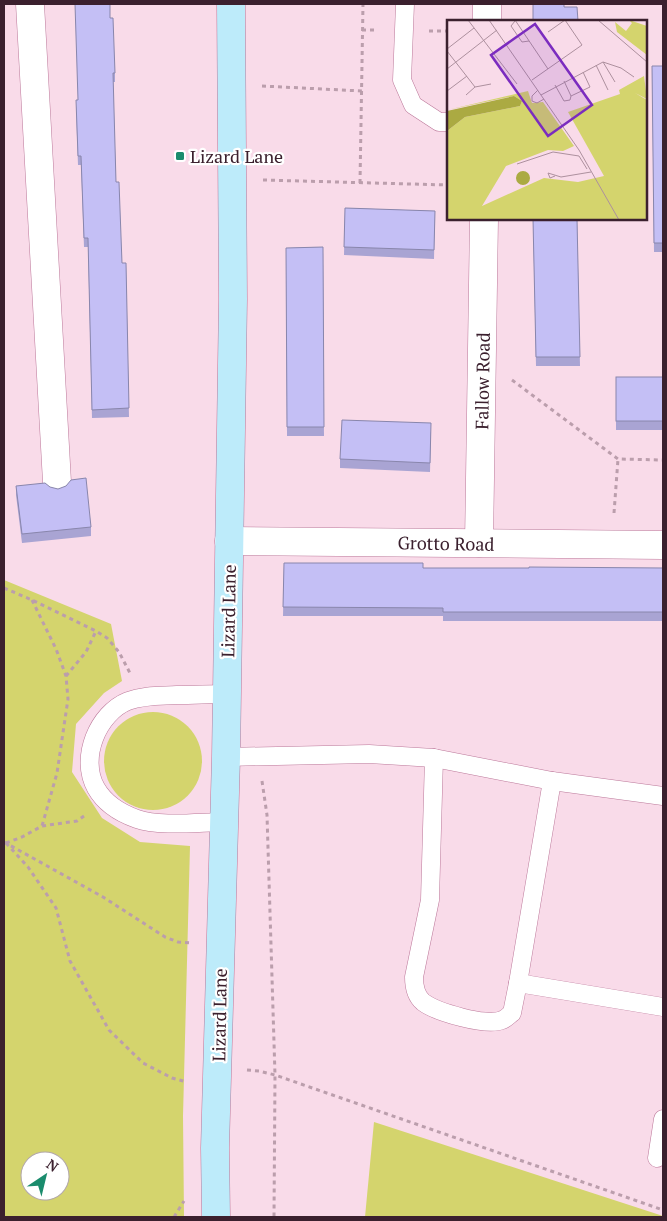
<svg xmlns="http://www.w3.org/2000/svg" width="667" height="1221" font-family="'PT Serif',serif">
<rect width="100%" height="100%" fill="#f9dbe9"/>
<g fill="#d4d46d" fill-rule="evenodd">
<path d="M4 580 111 624 122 681 104 693 76 724 72 772 102 818 140 842 190 846 183 1116 184 1217H4ZM30 1161H60V1191H30Z"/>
<circle cx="153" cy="761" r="49"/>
<polygon points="374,1122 663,1216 663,1217 365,1217"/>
</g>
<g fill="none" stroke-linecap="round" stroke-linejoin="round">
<defs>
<g id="lane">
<polyline points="405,4 402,80 413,105 439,122 448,122"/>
<polyline points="226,757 369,754 434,758 552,781 663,796"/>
<path d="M434 758 430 900 414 977C414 985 416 996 423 1002 436 1012 487 1027 502 1020 506 1019 509 1015 512 1013L518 983"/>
<polyline points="552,781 518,983 663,1007"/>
<path d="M224 822C201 822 159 827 137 819 120 813 105 804 96 788 79 758 98 713 128 701 144 695 161 696 177 695 194 695 210 694 227 694"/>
<polyline points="657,1158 663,1119"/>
</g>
<g id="street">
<polyline points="30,4 57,482"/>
<polyline points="487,21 487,4"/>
<polyline points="229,541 663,545"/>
<polyline points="479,543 484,219"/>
</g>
<polyline id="secondary" points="216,1217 215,1148 226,757 233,299 231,4"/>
</defs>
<use href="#lane" stroke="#bc789a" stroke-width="19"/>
<use href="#street" stroke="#bc789a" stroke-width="29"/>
<use href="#secondary" stroke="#bc789a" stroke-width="29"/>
<g stroke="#bb9eac" stroke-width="3" stroke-dasharray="4 4" stroke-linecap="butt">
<polyline points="362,30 378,30"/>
<polyline points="429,31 448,31"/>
<polyline points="262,86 362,91"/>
<polyline points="263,180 448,185"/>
<polyline points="360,183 363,4"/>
<polyline points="512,380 618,459 663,460"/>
<polyline points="614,513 618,459"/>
<polyline points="4,588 32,600 96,631 107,638 119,652 131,675"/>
<polyline points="32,600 56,649 66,676 68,699 57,773 42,826"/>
<polyline points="66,676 86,652 96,631"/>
<polyline points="262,781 267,815 275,1075 274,1217"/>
<polyline points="4,842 103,897 165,937 178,942 191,943"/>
<polyline points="6,843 28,867 56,908 70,961 109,1030 143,1063 172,1078 187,1082"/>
<polyline points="6,843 22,837 42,826 77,821 84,816"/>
<polyline points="247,1070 259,1071 275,1075 623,1196 663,1210"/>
<polyline points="174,1217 184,1201"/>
</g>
<use href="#lane" stroke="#fff" stroke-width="18"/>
<use href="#street" stroke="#fff" stroke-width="28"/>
<use href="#secondary" stroke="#bdebfa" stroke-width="28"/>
</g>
<g fill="#a9a4d3">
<polygon points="110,18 115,73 115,82 113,82 116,182 122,263 126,263 129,417 92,418 88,247 84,247 81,165 78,165 76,109 78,100"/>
<polygon points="652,66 663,66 663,252 654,252"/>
<polygon points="345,208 435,211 434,259 344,255"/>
<polygon points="533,219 577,219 580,366 536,366"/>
<polygon points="323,247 324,436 287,436 286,248"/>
<rect x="616" y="377" width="47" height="53"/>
<polygon points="431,432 430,472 340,468 340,459"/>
<polygon points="16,486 91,527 91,536 22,543 16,495"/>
<polygon points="284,563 423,568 663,568 663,621 443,621 443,616 283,616"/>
</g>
<g fill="#c4bff5" stroke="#8986ac">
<polygon points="75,4 110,4 110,18 113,18 115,73 113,73 116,182 119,182 122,263 126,263 129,408 92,410 88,238 84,238 81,156 78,156 76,100 78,100"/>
<polygon points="533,4 564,4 564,7 577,7 578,21 533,21"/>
<polygon points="652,66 663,66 663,243 654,243"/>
<polygon points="345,208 435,211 434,250 344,247"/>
<polygon points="533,219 577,219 580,357 536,357"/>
<polygon points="323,247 324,427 287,427 286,248"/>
<rect x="616" y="377" width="47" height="44"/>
<polygon points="342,420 431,423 430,463 340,459"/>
<polygon points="86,478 91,527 22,534 16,486 45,483 50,487 58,489 66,486 71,480"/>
<polygon points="284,563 423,563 423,568 529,568 529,567 663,568 663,612 443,612 443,608 283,607"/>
</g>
<rect fill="#1a8c6d" stroke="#fff" stroke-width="2" x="175" y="151" width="10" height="10" rx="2.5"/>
<g text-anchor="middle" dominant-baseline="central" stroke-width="4.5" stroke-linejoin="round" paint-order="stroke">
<g font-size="18" fill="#3b202e" stroke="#fff" text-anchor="start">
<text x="190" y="156">Lizard Lane</text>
</g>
<g font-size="18" fill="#3b202e" stroke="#fff">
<text transform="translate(482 381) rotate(-89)">Fallow Road</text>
<text transform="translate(446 543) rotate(1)">Grotto Road</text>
<text transform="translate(228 611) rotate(-89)">Lizard Lane</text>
<text transform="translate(219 1015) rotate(-89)">Lizard Lane</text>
</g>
</g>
<g transform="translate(447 20)">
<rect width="200" height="200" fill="#f9dbe9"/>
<path d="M182 0 200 6V35L170 12 168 2 179 11 185 3ZM197 56 200 79 188 73 200 80V200H0V111L18 97 73 86 75 81 67 76 0 90 81 71 85 83 96 82 127 126 116 131 101 130 59 146 35 186 97 158 131 162 157 156 121 92 173 74 172 70Z" fill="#d4d46d"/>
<path d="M67 76 75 81 73 86 18 97 0 111V91ZM69 158a7 7 0 1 1 14 0a7 7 0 1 1-14 0Z" fill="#abaa42"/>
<path fill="none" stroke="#ad909e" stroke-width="1" d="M21 0 70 64M42 0 132 130 172 200M68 0 101 49M151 0 200 42M68 1 64 6 75 22 82 21M101 12 118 0M0 29 27 8M0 31 28 67M156 42 168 62M149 45 161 70M0 49 50 10M85 60 135 25 118 0M117 61 124 76 143 67 136 52M108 65 117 81 123 80 124 76M91 70 85 76V81L90 83 97 79M0 71 20 56M19 75 28 67 44 64M94 75 156 42 174 48 187 57M70 144 106 132 132 136 140 149M108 156 103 158 101 153 114 157 144 152"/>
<path fill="#7b2cbf" fill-opacity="0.15" stroke="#7b2cbf" stroke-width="2.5" d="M88 4 145 85 101 116 44 35Z"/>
<rect width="200" height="200" fill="none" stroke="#3b202e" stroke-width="2.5"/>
</g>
<rect width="667" height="1221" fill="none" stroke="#3b202e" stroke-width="10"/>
<g transform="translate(45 1176) rotate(35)"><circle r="24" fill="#ffffff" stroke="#b1a6ab"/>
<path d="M0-4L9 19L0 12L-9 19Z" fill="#1a8c6d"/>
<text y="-8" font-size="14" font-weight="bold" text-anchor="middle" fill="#3b202e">N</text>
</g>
</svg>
